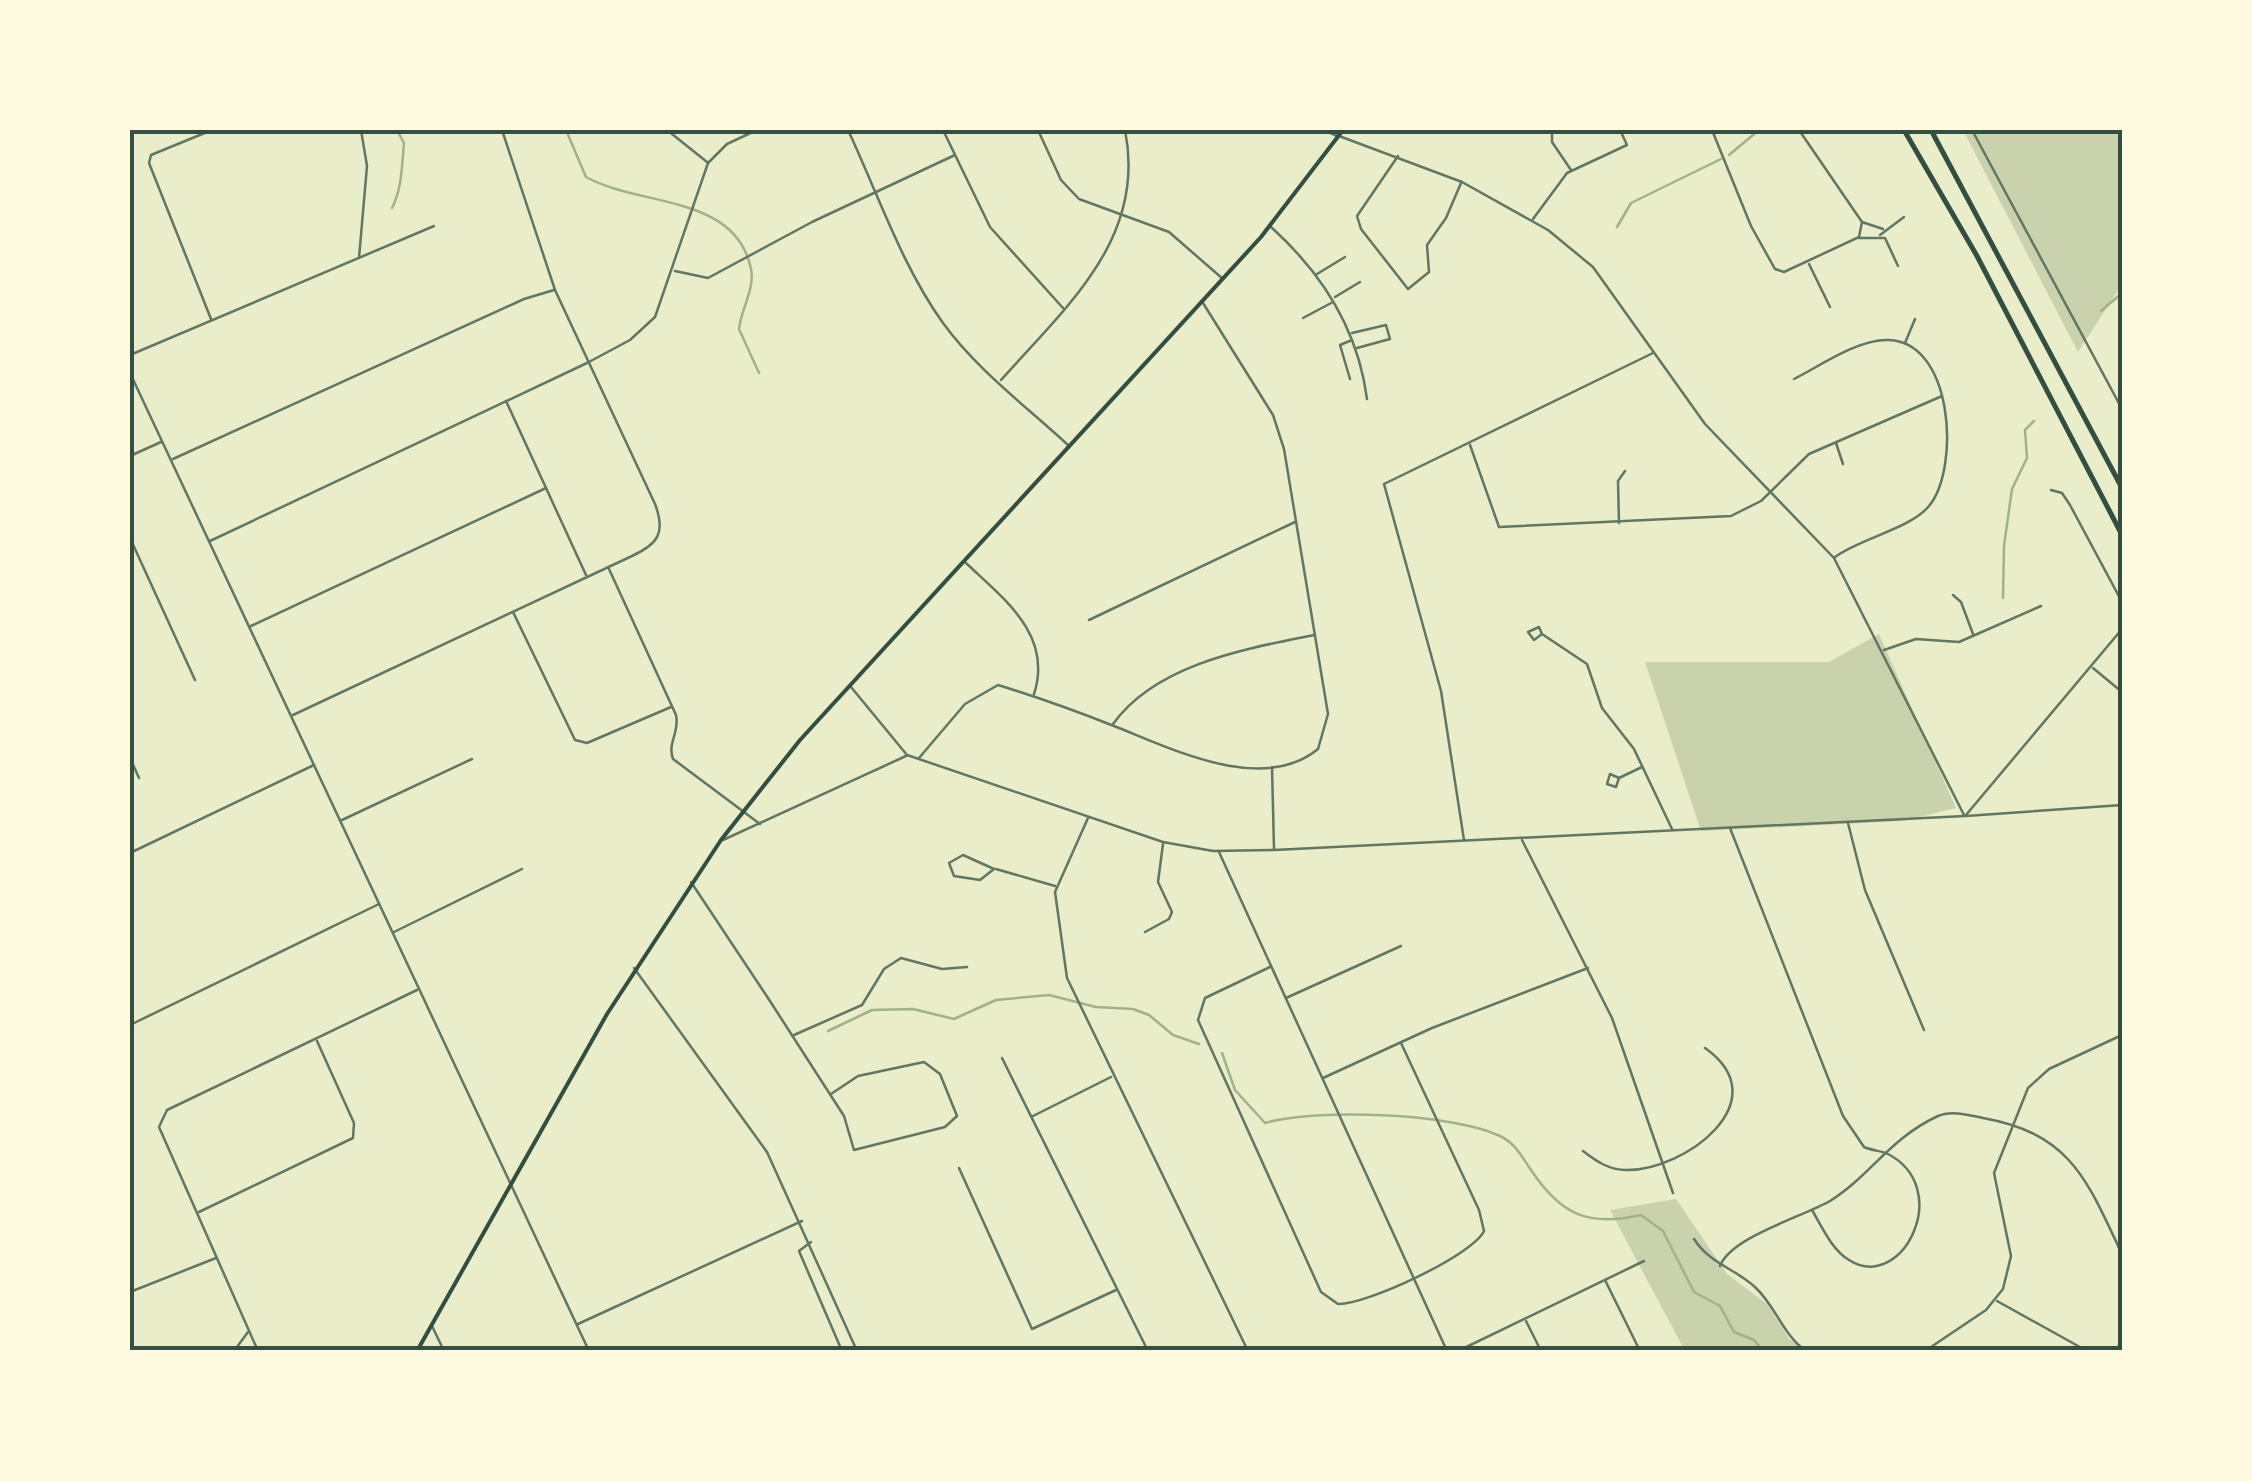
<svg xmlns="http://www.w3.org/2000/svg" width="2252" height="1481" font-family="Ubuntu,sans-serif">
<rect width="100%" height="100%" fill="#e9edc9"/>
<g fill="#cad2ad">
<polygon points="1963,130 2117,130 2122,134 2122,284 2078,352"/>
<polygon points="1879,634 1956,808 1903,821 1701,831 1645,662 1829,662"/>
<polygon points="1676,1199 1727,1274 1767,1304 1790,1340 1813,1351 1685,1351 1610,1210"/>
</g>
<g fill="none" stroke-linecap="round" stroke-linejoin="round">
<g stroke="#a3b18a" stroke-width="2.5">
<path d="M566 130 586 177C640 207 736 194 751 269 755 289 741 309 739 329L759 373"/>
<polyline points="1729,155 1759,130"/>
<path d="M392 208C402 189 402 165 404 143L397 130"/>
<polyline points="1617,227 1631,203 1721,159"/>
<polyline points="2101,311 2122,293"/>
<polyline points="2003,598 2004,546 2012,489 2027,458 2025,430 2034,421"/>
<polyline points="828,1031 872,1010 913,1009 954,1019 996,1000 1049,995 1096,1007 1133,1009 1149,1015 1173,1035 1199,1044"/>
<path d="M1222 1053 1235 1090 1265 1123C1316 1108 1452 1113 1500 1136 1515 1143 1522 1157 1531 1170 1561 1215 1588 1227 1641 1215L1663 1231 1694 1292 1720 1306 1734 1332 1754 1340 1763 1351"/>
</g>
<g stroke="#617663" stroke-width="2.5">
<polyline points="667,130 707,162"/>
<path d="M848 130C878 194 902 266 943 323 977 370 1027 407 1069 446"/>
<polyline points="943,130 990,227 1063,308"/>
<polyline points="1038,130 1061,180 1079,199 1169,232 1223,279"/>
<polyline points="1324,130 1337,136"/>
<polyline points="1552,130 1552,142 1571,170"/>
<polyline points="1712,130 1751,226 1775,269 1784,272 1859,237 1862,222"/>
<polyline points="1799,130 1862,222 1883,229"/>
<polyline points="1398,156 1357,216 1361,229 1408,289 1429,272 1427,245 1446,218 1461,183"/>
<polyline points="1533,219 1567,173 1627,145 1620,130"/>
<path d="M1271 227C1323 274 1358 329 1367 399"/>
<polyline points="1880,235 1904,217"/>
<polyline points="1859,238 1885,238 1898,266"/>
<polyline points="359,258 367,166 361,130"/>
<polyline points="1809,264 1830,307"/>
<polyline points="675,271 708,278 812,222 955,155"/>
<polyline points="1317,274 1345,257"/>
<polyline points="1335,297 1360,282"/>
<polyline points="1303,318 1333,302"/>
<polyline points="211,319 149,163 151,155 212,130"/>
<polyline points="1352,333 1386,325 1390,339 1357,348"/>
<polyline points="1905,343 1915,319"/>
<polyline points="130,355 434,226"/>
<polyline points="1350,379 1340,345 1352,340"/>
<path d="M1794 379C1820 366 1855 341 1885 340 1953 337 1961 467 1929 506 1910 529 1861 538 1835 557"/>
<path d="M1001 380C1066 307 1147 238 1125 130"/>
<polyline points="506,401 586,575"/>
<polyline points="1836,443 1843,464"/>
<polyline points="1470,445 1499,527 1731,516 1761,501 1809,454 1942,396"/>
<polyline points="130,456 161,442"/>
<polyline points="173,459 524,299 554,290"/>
<polyline points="2051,490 2062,493 2070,505 2122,602"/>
<polyline points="1619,523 1618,481 1625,471"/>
<polyline points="130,538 195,680"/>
<polyline points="210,541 587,363 630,340 655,317 708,163 727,144 757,130"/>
<path d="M966 563C1005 600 1053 635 1034 694"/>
<path d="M609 569 676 715C680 732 667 743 673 759L760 824"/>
<polyline points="1953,595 1961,602 1973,634"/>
<polyline points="513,612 575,740 587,743 671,707"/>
<polyline points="1089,620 1295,522"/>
<polyline points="251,626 546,488"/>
<polyline points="1542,634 1534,640 1528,632 1539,627 1542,634 1587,664 1602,708 1634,749 1672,829"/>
<polyline points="1884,650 1916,639 1959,642 2041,606"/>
<polyline points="2093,668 2122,692"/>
<path d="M293 715 632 556C658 544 666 533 655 504L555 290 502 130"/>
<path d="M1113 724C1156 664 1245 649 1314 635"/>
<polyline points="130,758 139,778"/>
<path d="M919 758 965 704 998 685C1037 697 1076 711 1114 726 1170 748 1262 795 1318 749L1328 714 1284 449 1273 415 1203 303"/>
<polyline points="1272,767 1274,849"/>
<polyline points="1619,778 1616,787 1607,784 1610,774 1619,778 1642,767"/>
<polyline points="1966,816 2122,805"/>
<polyline points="1088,818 1055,892 1067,978 1248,1351"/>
<polyline points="342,820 472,759"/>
<polyline points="1848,823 1865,890 1924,1030"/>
<path d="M1730 828 1843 1116 1864 1147C1871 1150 1880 1151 1886 1153 1956 1187 1902 1294 1849 1260 1832 1250 1822 1227 1812 1210"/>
<polyline points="723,840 906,756"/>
<polyline points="1464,840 1441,691 1384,484 1653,353"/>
<polyline points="1522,840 1612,1018 1673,1193"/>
<polyline points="1219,852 1447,1351"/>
<polyline points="130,853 314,765"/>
<polygon points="963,855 994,869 980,880 954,876 949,863"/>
<polyline points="996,869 1055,886"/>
<polyline points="691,882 768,998 758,983"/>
<polyline points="394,932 522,869"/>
<polyline points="1145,932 1169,919 1172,912 1158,882 1163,844"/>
<path d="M1270 967 1205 998 1198 1020 1321 1292 1338 1304C1366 1305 1473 1255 1484 1231L1479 1210 1401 1043"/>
<polyline points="768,998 844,1116 854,1150 945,1127 957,1116 940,1074 924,1062 858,1076 831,1094"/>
<polyline points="1286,998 1401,946"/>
<polyline points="130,1025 379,904"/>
<polyline points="794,1035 862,1005 884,969 901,958 942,969 967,967"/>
<polyline points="1002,1058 1148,1351"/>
<polyline points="1323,1078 1432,1028 1588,968"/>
<polyline points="1033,1116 1111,1077"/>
<path d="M1583 1151C1596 1161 1609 1170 1626 1170 1684 1171 1780 1101 1705 1048"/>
<polyline points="959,1168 1032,1329 1116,1290"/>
<polyline points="199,1212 353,1138 354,1123 317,1041"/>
<path d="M1694 1239C1711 1265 1735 1268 1756 1288 1776 1307 1783 1335 1806 1351"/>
<polyline points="811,1242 799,1251 842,1351"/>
<path d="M1720 1266C1731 1237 1802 1217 1830 1201 1869 1177 1890 1138 1938 1116 1951 1110 1969 1115 1983 1118 2072 1134 2087 1181 2122 1254"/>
<polyline points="1605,1280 1640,1351"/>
<polyline points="130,1292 216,1258"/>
<polyline points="1997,1301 2087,1351"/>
<polyline points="1526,1321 1541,1351"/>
<polyline points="578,1324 802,1221"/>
<polyline points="432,1326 444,1351"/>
<polyline points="234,1351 248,1332"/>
<polyline points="258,1351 159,1127 167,1110 417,990"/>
<polyline points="1458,1351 1644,1261"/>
<polyline points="1925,1351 1986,1310 2003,1289 2011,1256 1994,1173 2028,1088 2049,1069 2122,1035"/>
<polyline points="2108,1351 2122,1345"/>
</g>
<g stroke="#617663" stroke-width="2.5">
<polyline points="1972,130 2122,409"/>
<polyline points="1339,136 1462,182 1548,230 1593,267 1705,424 1834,558 1964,815"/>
<polyline points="130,373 589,1351"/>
<polyline points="851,687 907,755 1163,842 1213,851 1274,850 1965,816"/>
<polyline points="1966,815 2122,629"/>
<polyline points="634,968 767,1152 857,1351"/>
</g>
<polyline stroke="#344e41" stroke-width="4" points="417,1351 607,1014 721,840 800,740 1261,237 1343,130"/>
<g stroke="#344e41" stroke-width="5">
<polyline points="1904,130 1977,256 2122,535"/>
<polyline points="1931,130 2122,488"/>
</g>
</g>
<rect width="2252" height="1481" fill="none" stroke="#fefae0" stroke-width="265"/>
<rect x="132" y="132" width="1988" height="1216" fill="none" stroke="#344e41" stroke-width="4"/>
</svg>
